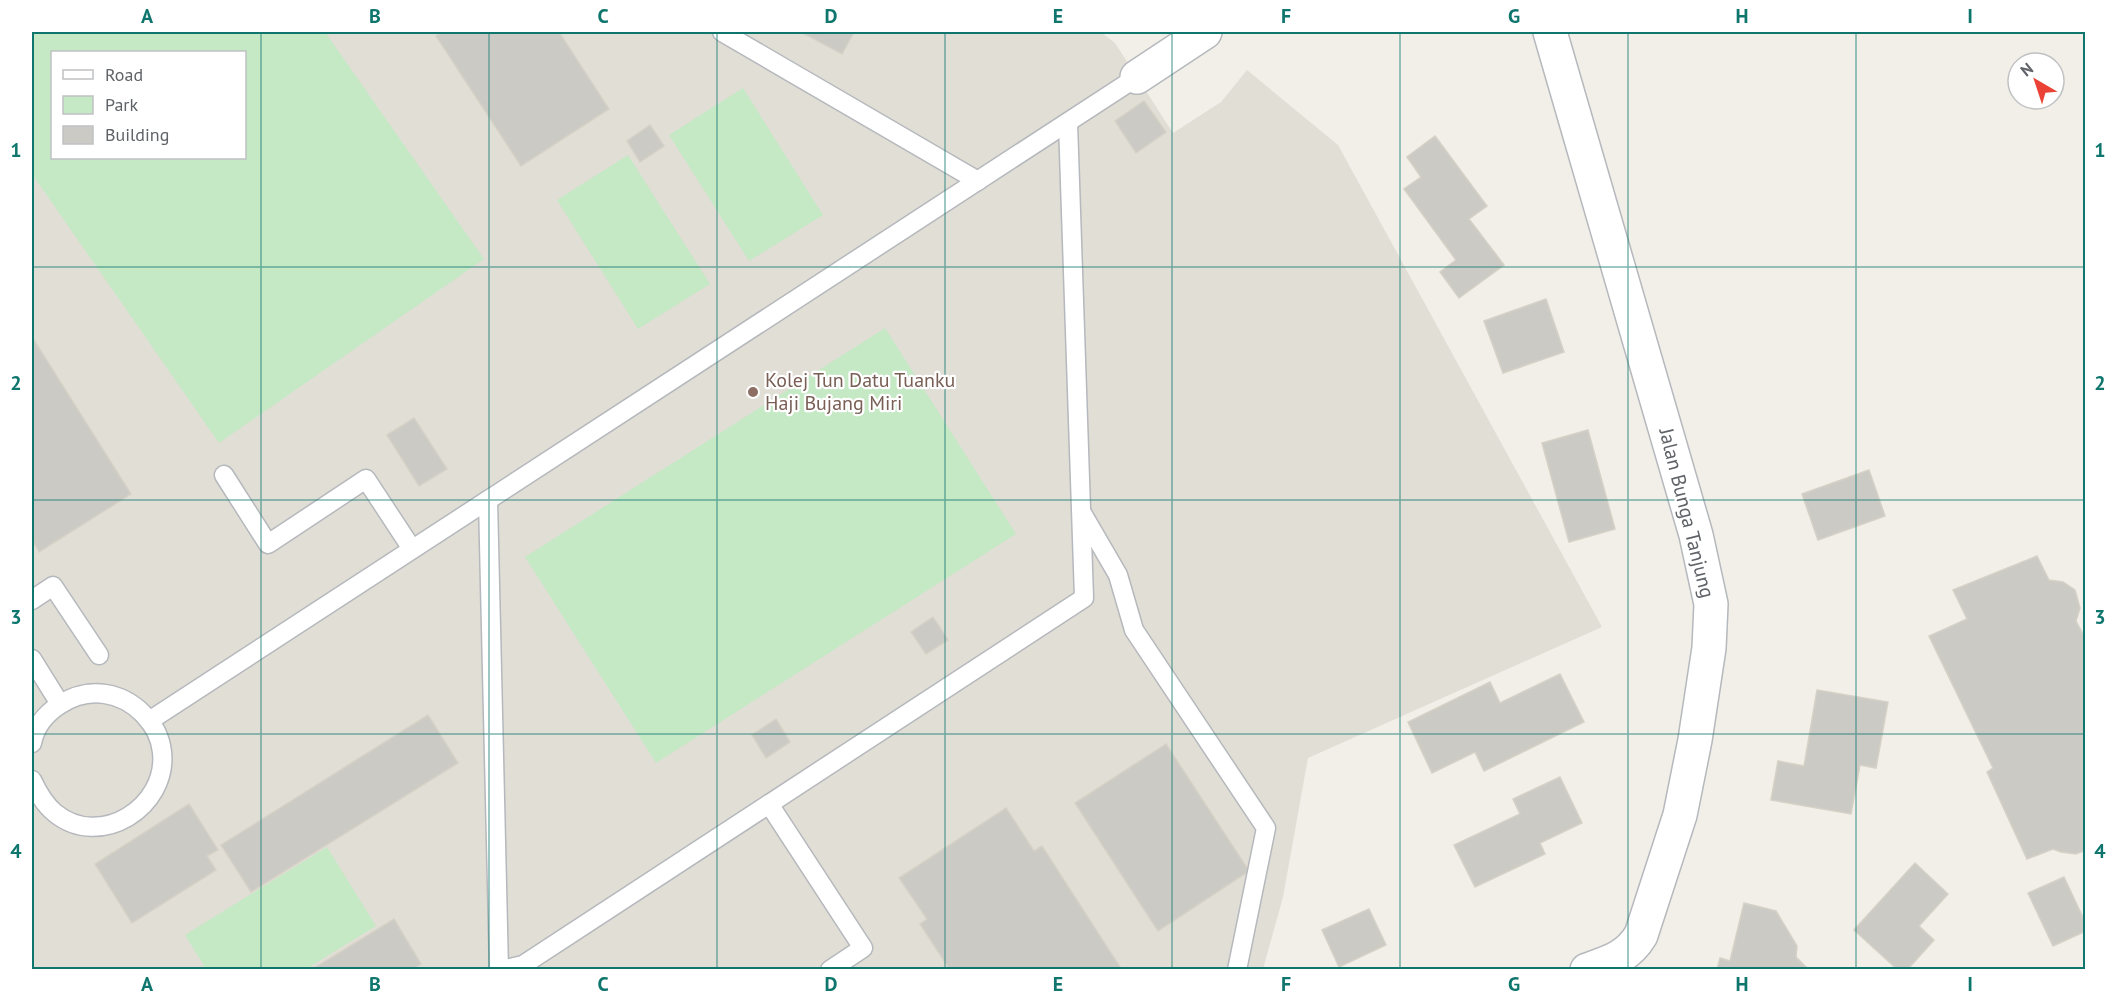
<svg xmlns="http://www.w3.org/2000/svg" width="2117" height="1001" font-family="'PT Sans',sans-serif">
<rect width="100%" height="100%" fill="#f1efe8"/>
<path fill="#e1ded6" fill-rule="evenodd" d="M32 32H1101L1115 43 1173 133 1221 102 1247 70 1338 145 1602 627 1308 758 1283 897 1263 969H32ZM52 52H244V158H52Z"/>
<g fill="#c5e8c5" fill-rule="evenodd">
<path d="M32 32H325L484 259 219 443 32 174ZM52 52H244V158H52Z"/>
<polygon points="743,88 823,215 749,261 669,135"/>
<polygon points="628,155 710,284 638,329 557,200"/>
<polygon points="885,328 1016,534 656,763 525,557"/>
<polygon points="327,847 376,926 306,969 206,969 185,935"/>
</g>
<g fill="#cccac5" stroke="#d6d1c6" stroke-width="1.5">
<polygon points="443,32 559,32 609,109 521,166 436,36"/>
<polygon points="801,32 854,32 842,54"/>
<polygon points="1144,101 1166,132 1136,153 1115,121"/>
<polygon points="650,125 664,146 640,162 627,141"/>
<polygon points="1435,136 1487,206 1469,219 1504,265 1459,298 1440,272 1456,260 1404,189 1421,177 1407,157"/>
<polygon points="1546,299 1564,352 1503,373 1484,321"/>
<polygon points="32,337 131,494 39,552 32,539"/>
<polygon points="414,418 447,469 419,486 387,435"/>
<polygon points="1588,430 1615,529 1569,542 1542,443"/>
<polygon points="1869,470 1885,516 1818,540 1802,494"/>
<polygon points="2037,556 2049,580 2063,582 2075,590 2080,608 2076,621 2083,634 2086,632 2086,850 2076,854 2061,852 2053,849 2027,859 1987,772 1993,768 1929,636 1967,619 1953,590"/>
<polygon points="933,617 948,640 926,654 911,632"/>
<polygon points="1560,674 1584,722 1484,771 1475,752 1432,773 1408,722 1490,682 1500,703"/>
<polygon points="1817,690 1888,702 1876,768 1860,765 1851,814 1771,800 1778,761 1804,766"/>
<polygon points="428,715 458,763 251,892 221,845"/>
<polygon points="776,719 790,742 766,758 752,735"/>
<polygon points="1166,744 1249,871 1158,931 1075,803"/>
<polygon points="1560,777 1582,823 1540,843 1545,854 1475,887 1454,845 1520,814 1513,799"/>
<polygon points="189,804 218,850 207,856 216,870 132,923 95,864"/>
<polygon points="1006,808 1034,851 1042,846 1122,970 950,970 920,924 927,919 899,878"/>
<polygon points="1915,863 1948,894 1919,926 1934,940 1907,970 1898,970 1854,930"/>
<polygon points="2064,877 2086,924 2086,931 2053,946 2028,893"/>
<polygon points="1744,903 1776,911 1797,946 1796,957 1809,970 1717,970 1720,958 1730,961"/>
<polygon points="1369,909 1386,945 1339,967 1322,930"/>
<polygon points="394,919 421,964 412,970 311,970"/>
</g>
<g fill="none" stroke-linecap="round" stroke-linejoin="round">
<defs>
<g id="service">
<polyline points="722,32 978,181"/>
<polyline points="224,475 268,544 366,479 412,549"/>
<polyline points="488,500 499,970"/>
<polyline points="1082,513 1118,575 1134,630 1266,828 1237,970"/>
<polyline points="32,600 53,586 99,655"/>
<polyline points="32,659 60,704"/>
<polyline points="149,721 1137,77"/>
<path d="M32 743C38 712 74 689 105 694 133 698 159 723 162 752 168 807 100 850 55 813 44 804 38 793 32 780"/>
<polyline points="769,804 863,948 830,970"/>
<polyline points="502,970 523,965 1084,598 1068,123"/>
</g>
<g id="minor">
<path d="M1550 32 1696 535 1711 604 1709 648 1695 740 1680 815 1641 935C1628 957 1610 962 1587 970"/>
<polyline points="1137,77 1205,32"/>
</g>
</defs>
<use href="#service" stroke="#b5b8bc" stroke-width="21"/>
<use href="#minor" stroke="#b5b8bc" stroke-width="36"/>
<use href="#service" stroke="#fff" stroke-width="18"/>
<use href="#minor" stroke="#fff" stroke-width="33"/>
</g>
<path fill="none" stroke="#0f766e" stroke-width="1.5" stroke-opacity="0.55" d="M261 32V970M489 32V970M717 32V970M945 32V970M1172 32V970M1400 32V970M1628 32V970M1856 32V970M32 267H2086M32 500H2086M32 734H2086"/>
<circle fill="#8d6e63" stroke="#fff" stroke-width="2" cx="753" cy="392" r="6"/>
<g text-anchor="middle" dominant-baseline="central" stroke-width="4.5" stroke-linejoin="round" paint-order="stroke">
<g font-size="20" fill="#785e54" stroke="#fff" text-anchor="start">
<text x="765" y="380">Kolej Tun Datu Tuanku<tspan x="765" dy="23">Haji Bujang Miri</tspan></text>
</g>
<g font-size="20" fill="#5f6368" stroke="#fff">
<text transform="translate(1687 513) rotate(76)">Jalan Bunga Tanjung</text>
</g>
</g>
<rect width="2117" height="1001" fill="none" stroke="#ffffff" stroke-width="66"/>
<rect x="51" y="51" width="195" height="108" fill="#ffffff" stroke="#bfc1c3" stroke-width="1.5"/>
<rect x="63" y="70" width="30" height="9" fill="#ffffff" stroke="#bfc1c3" stroke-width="1.5"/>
<text x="105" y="81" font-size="18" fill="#5f6368">Road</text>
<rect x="63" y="96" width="30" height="18" fill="#c5e8c5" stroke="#bfc1c3" stroke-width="1.5"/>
<text x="105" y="111" font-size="18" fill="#5f6368">Park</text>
<rect x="63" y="126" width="30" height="18" fill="#cccac5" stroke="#bfc1c3" stroke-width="1.5"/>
<text x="105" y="141" font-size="18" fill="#5f6368">Building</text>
<g transform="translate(2036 81) rotate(321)"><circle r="28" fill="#ffffff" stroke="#bfc1c3" stroke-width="1.5"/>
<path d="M0-4.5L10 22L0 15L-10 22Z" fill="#ea4335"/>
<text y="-9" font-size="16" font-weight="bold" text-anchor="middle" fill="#5f6368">N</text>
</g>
<rect x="33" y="33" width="2051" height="935" fill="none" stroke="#0f766e" stroke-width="2"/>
<g font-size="20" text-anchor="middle" font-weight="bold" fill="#0f766e">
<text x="147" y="23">A</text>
<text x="375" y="23">B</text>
<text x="603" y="23">C</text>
<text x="831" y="23">D</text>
<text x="1058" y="23">E</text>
<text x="1286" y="23">F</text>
<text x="1514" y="23">G</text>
<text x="1742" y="23">H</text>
<text x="1970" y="23">I</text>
<text x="16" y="157">1</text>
<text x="2100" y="157">1</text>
<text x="16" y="390">2</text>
<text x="2100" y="390">2</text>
<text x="16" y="624">3</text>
<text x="2100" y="624">3</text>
<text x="16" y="858">4</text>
<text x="2100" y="858">4</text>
<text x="147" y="991">A</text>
<text x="375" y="991">B</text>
<text x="603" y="991">C</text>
<text x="831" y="991">D</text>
<text x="1058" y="991">E</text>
<text x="1286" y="991">F</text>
<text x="1514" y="991">G</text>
<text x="1742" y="991">H</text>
<text x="1970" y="991">I</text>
</g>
</svg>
